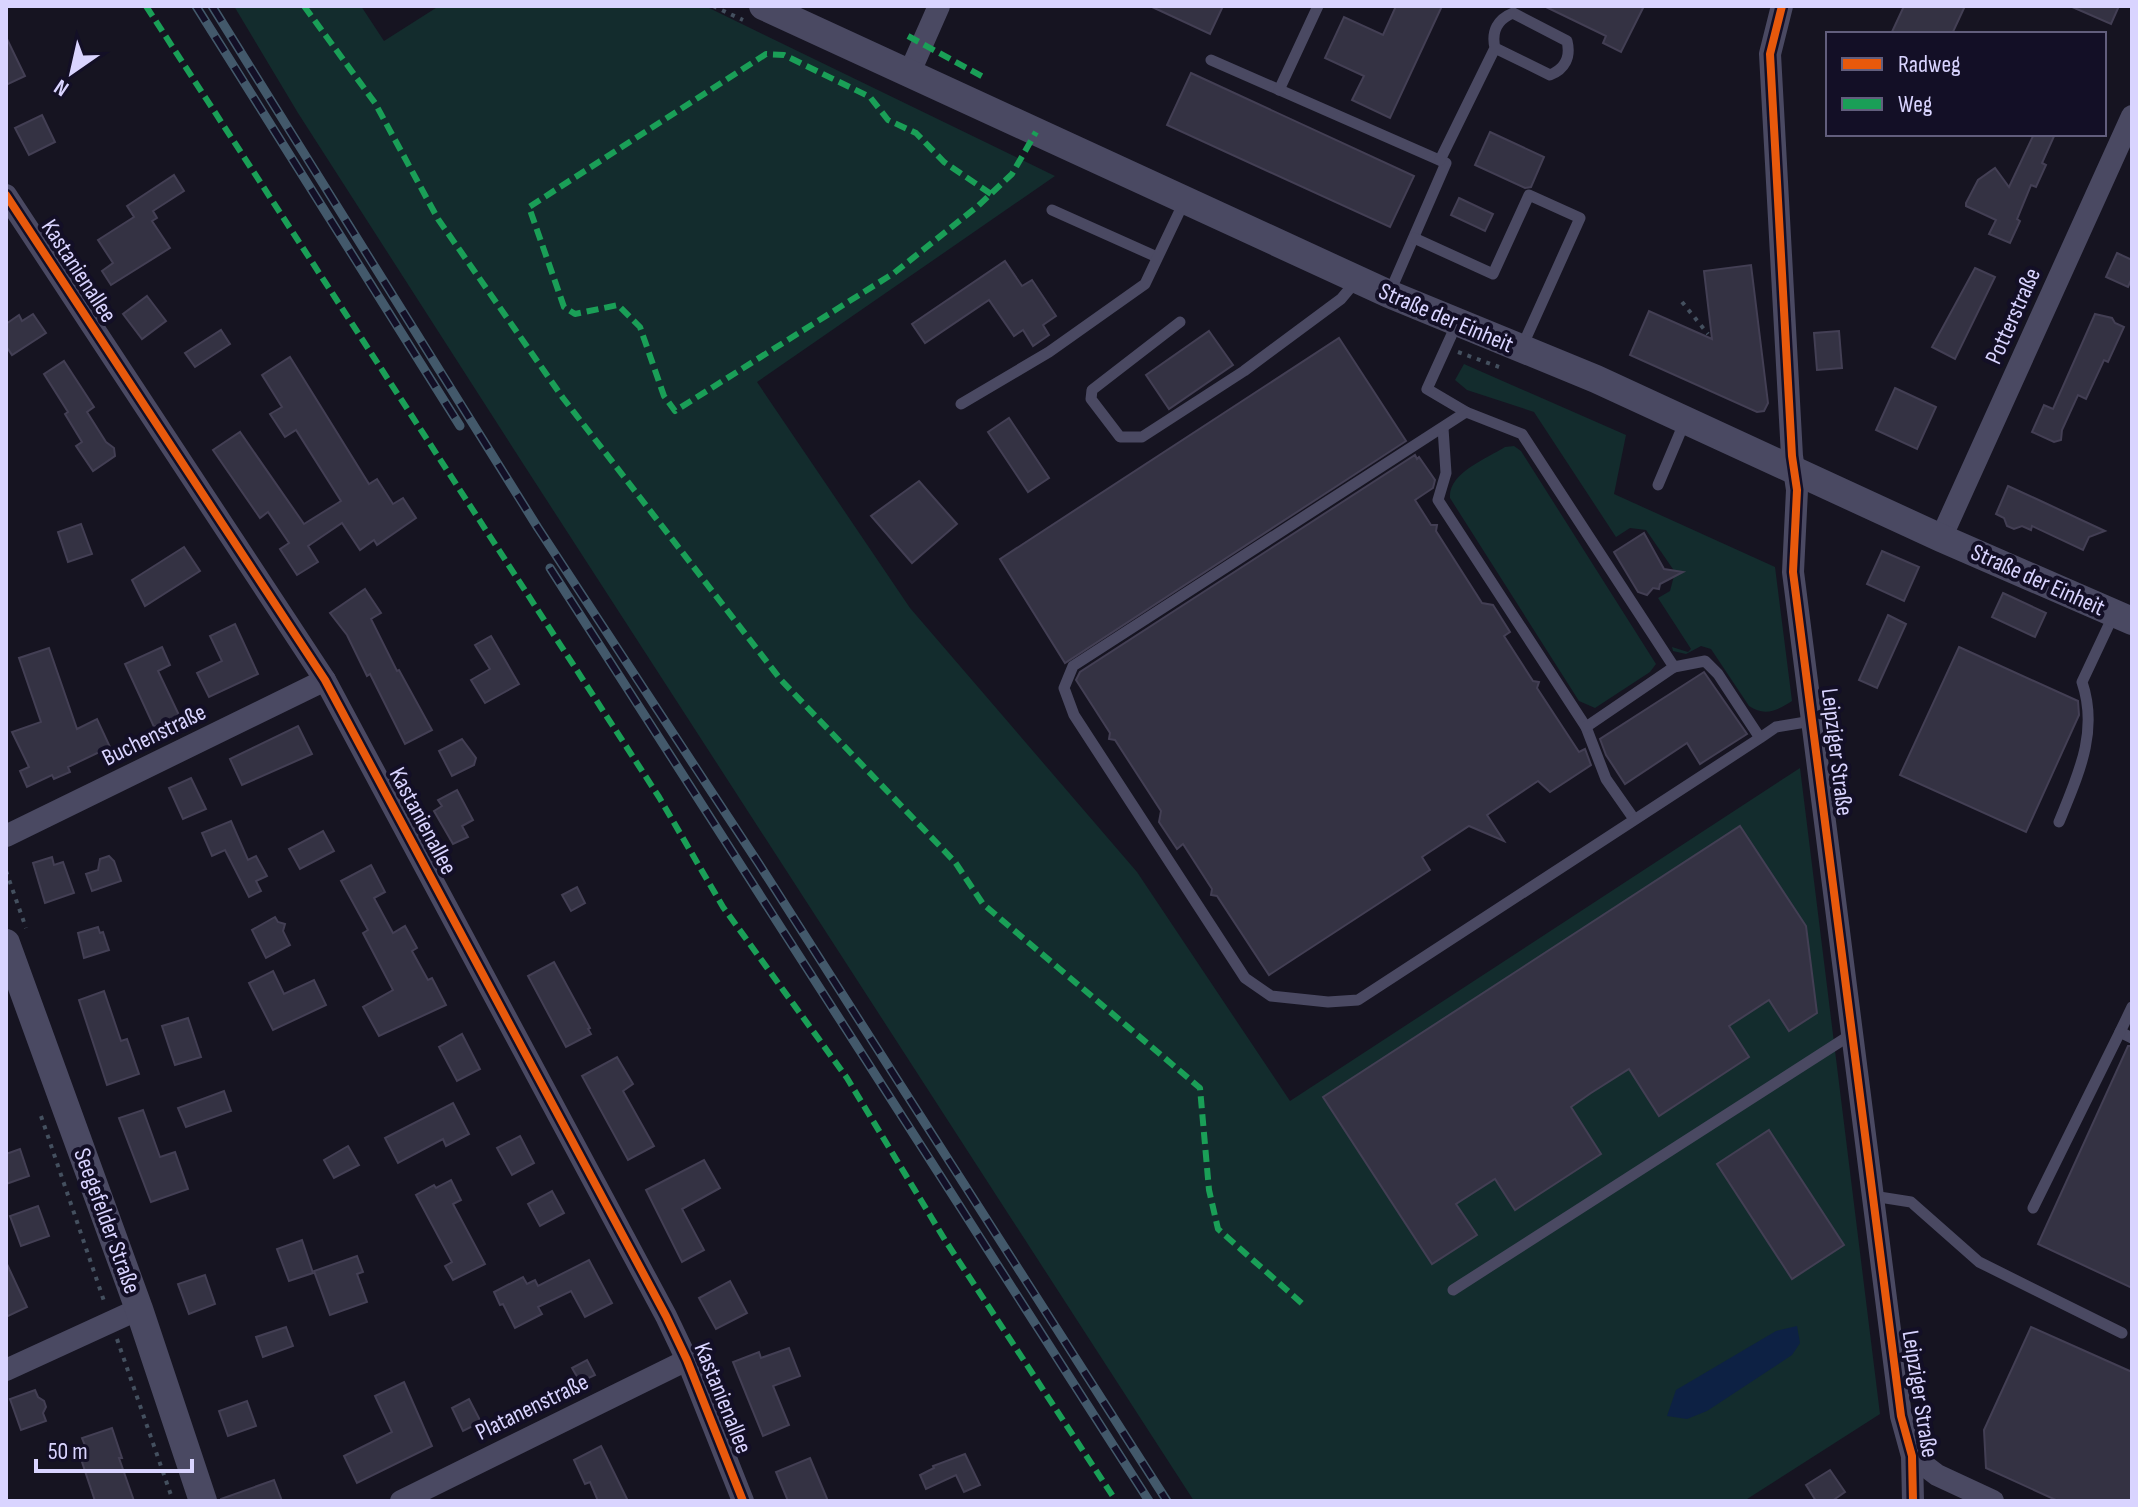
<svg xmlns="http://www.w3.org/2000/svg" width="2138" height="1507" font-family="'Sofia Sans Condensed',sans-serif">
<rect width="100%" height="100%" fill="#161421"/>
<g fill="#132c2d">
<polygon points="234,6 361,6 384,41 439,6 705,6 1055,176 757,382 910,608 1137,872 1290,1101 1800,768 1880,1414 1744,1501 1194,1501 522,462 298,113"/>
<path d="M1464 364 1626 435 1614 494 1775 567 1792 701C1778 710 1765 717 1749 706L1711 649 1701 646 1686 654 1673 651 1672 647 1688 652 1691 649 1658 598 1670 591 1675 572 1646 530 1630 528 1616 537 1534 412 1467 390 1455 380Z"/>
<path d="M1514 446 1521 451 1656 664 1650 672 1595 708 1579 701 1450 498C1448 473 1486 459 1505 447Z"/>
</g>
<polygon fill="#0d2144" points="1797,1326 1800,1343 1792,1355 1707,1411 1687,1419 1667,1416 1676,1390 1776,1331"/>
<g fill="#343243" stroke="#433f54" stroke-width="2">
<polygon points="1150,6 1223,6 1210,34"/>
<polygon points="1396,6 1442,6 1390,118 1352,100 1364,76 1325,58 1344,17 1383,35"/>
<polygon points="1544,6 1644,6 1621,52 1603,43 1606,36"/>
<polygon points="1904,6 1965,6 1952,34 1891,34"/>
<polygon points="2070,6 2119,6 2111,24"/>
<polygon points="6,37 25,76 6,85"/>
<polygon points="1191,73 1414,176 1390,227 1167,125"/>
<polygon points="42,115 55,142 29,155 15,128"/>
<polygon points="1490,132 1544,157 1531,187 1525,188 1475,165"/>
<polygon points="2034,134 2055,134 2042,163 2046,165 2036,187 2031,185 2017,219 2020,221 2010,243 1989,234 1996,220 1966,206 1966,203 1978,180 1995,168 2009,187"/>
<polygon points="174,175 184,191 153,211 157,218 152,221 170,248 111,285 102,271 113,263 98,240 134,217 127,206"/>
<polygon points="1459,198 1493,214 1485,231 1451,215"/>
<polygon points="2117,253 2132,260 2132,278 2128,287 2106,277"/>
<polygon points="1005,261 1022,286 1032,280 1056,316 1043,325 1049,335 1033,346 1023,330 1014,336 989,300 925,343 912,324"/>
<polygon points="1751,265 1768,403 1764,411 1757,412 1630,355 1649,311 1712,339 1704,271"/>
<polygon points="1975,268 1995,277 1955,359 1932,347"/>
<polygon points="147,296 166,321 142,339 123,314"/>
<polygon points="33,314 46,333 12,355 6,346 6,324 19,315 22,321"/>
<polygon points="2095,314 2112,318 2115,323 2124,327 2108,362 2104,360 2086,399 2078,395 2062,430 2061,440 2054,442 2032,432 2044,405 2053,409"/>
<polygon points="221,330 230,344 195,367 185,353"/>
<polygon points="1209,331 1233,365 1169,409 1146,375"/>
<polygon points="1839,331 1842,368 1817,370 1814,333"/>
<polygon points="1339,338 1406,441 1065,663 1000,559"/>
<polygon points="290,357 369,484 377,479 393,504 403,498 416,518 377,545 374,540 360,550 342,523 308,546 318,562 297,575 280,549 289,543 268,512 260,518 213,450 240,432 304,524 341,501 296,430 285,437 270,414 282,407 262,375"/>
<polygon points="64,361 94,407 87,412 106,442 114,448 115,456 93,471 76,446 82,442 65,414 68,412 44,374"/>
<polygon points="1895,388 1936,407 1917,449 1876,430"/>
<polygon points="1009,418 1049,478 1028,492 988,432"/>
<polygon points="1415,455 1417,459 1419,457 1435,480 1433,488 1415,500 1431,525 1437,525 1436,531 1482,603 1493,605 1510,632 1504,636 1533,681 1539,682 1537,688 1579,752 1585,749 1591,765 1550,792 1538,781 1487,815 1504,841 1469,826 1422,857 1430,870 1269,975 1217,896 1211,895 1212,889 1183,844 1177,849 1159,822 1161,811 1115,740 1109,739 1110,733 1076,680 1080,672"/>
<polygon points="919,481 957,524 912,563 871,516"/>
<polygon points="2008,486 2043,502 2105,531 2089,537 2083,550 2032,526 2031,530 2022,526 2014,529 2007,526 2004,518 1996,514"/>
<polygon points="81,524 92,554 68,562 58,532"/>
<polygon points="1644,533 1664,569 1683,572 1660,584 1659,589 1653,588 1647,595 1638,592 1614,552"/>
<polygon points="184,547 200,571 145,606 132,580"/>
<polygon points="1882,551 1919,567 1904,601 1867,584"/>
<polygon points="365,589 381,613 371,619 397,671 399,670 432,730 405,744 370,674 367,676 347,635 330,613"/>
<polygon points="2003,593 2046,613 2035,637 1992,617"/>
<polygon points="1888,615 1906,624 1877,688 1859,680"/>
<polygon points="235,624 258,674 209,697 197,673 222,661 210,636"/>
<polygon points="491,636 519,684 485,703 471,680 490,669 475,645"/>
<polygon points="162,647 170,665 158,671 179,715 154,727 125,664"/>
<polygon points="1959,647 2078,701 2079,715 2026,832 1900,775"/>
<polygon points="49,648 77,729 97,719 110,747 68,767 70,772 54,779 52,775 27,787 20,771 29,767 12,732 41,722 19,658"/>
<polygon points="1704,672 1747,734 1700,764 1687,743 1625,784 1606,755 1600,739"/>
<polygon points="298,726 312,754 242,785 230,759"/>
<polygon points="462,739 476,758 474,765 452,776 439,751"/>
<polygon points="191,778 206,809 183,819 169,788"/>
<polygon points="457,790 473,820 462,826 468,837 453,844 434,811 442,806 438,800"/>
<polygon points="231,821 248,860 256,856 267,876 256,881 261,891 249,897 225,850 212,856 202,833"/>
<polygon points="1740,826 1806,926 1817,1013 1789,1031 1769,1000 1729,1026 1749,1057 1659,1116 1629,1069 1591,1093 1571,1107 1601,1154 1515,1210 1495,1179 1456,1204 1477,1235 1432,1264 1323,1097"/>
<polygon points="323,831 334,851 300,869 289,849"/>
<polygon points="109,856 114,861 121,881 92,891 86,874 98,870 100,859"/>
<polygon points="52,857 54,865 63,862 74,893 45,903 33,863"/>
<polygon points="371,865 385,892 374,898 393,933 405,926 417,948 412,951 428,980 432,978 446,1005 379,1036 363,1007 393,990 363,933 368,930 341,881"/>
<polygon points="577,887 585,903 571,911 562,895"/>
<polygon points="275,917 278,922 285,924 283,931 290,945 266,958 252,930"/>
<polygon points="98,927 100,933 103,932 109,950 84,958 78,933"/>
<polygon points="554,962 590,1028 588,1029 591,1034 566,1047 528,976"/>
<polygon points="273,971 284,994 314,980 326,1005 273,1030 249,983"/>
<polygon points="104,991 121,1041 127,1039 139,1074 107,1085 79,1000"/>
<polygon points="188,1018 201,1057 175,1065 162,1026"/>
<polygon points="462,1034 480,1069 457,1081 439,1047"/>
<polygon points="2128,1046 2132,1046 2132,1288 2038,1244"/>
<polygon points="617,1057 633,1084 623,1091 654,1146 628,1160 582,1076"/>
<polygon points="224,1091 231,1111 186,1127 178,1108"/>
<polygon points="453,1103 469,1134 446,1146 443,1139 398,1163 385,1138"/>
<polygon points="143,1110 160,1157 175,1152 188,1189 151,1202 119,1118"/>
<polygon points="1769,1130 1844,1245 1792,1279 1717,1164"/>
<polygon points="520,1136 534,1163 512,1175 497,1148"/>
<polygon points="348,1146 359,1165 334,1178 324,1160"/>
<polygon points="20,1149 29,1176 6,1184 6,1154"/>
<polygon points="704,1160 720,1188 682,1209 704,1250 682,1262 646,1190"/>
<polygon points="451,1180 461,1200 453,1204 485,1264 453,1280 445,1266 452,1262 416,1195 434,1185 436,1188"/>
<polygon points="552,1191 564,1213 540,1226 528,1204"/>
<polygon points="38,1206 49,1236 21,1246 10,1216"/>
<polygon points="302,1240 313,1273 289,1281 277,1249"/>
<polygon points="357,1256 363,1272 357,1274 367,1302 330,1315 314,1271"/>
<polygon points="589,1260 612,1303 585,1317 571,1291 538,1307 542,1314 515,1328 503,1304 500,1305 494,1292 523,1277 527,1284 535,1280 538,1286"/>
<polygon points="6,1262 27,1307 6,1317"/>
<polygon points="205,1275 215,1304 189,1314 178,1284"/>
<polygon points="730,1281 747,1313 716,1329 699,1298"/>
<polygon points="286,1327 293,1346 263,1357 256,1337"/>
<polygon points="2031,1327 2132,1372 2132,1501 2058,1501 1986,1468 1984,1430"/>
<polygon points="789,1348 800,1376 773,1386 789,1425 763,1436 733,1362 759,1352 761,1358"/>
<polygon points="587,1360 595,1375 580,1382 572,1368"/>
<polygon points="404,1382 432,1446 357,1483 344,1456 392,1432 375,1396"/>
<polygon points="35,1390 38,1397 44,1401 46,1407 43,1413 46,1421 21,1430 10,1399"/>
<polygon points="469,1399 481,1422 463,1431 452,1408"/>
<polygon points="247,1401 256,1426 228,1436 219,1411"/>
<polygon points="112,1428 122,1458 119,1458 134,1501 95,1501 80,1456 88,1453 82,1438"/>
<polygon points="601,1446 628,1501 598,1501 590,1482 585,1484 574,1460"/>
<polygon points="965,1454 980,1485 964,1492 956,1475 926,1489 920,1475 934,1468 933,1466"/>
<polygon points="810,1458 828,1501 788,1501 776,1472"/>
<polygon points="1830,1470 1845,1492 1832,1501 1816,1501 1806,1485"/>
<polygon points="274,1480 282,1501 221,1501 221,1499"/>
</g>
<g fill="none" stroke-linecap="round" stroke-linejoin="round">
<g stroke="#44505f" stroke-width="4" stroke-dasharray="4 6" stroke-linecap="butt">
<polyline points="713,6 743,20"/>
<polyline points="1682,302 1708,334"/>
<polyline points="1458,352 1499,367"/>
<polyline points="6,871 26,928"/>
<polyline points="41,1116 105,1304"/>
<polyline points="117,1339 173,1501"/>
</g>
<g stroke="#4a4962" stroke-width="11">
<polyline points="1211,60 1446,163 1389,294"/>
<polyline points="1279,90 1318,6"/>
<path d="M1440 160 1495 48C1491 31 1498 19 1513 13L1567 41C1571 57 1565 69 1550 75L1495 48"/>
<polyline points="1052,210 1157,257"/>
<polyline points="1414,238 1493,274 1529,195 1580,218 1521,349"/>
<polyline points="1180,322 1092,390 1091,399 1120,437 1142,437 1244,371 1341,299 1357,280"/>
<polyline points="1457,323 1427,389 1466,412"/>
<polyline points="961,404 1049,352 1145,284 1184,202"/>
<polyline points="1443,428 1446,473 1438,500 1586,727 1606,779 1634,819"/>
<polyline points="1658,485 1685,421"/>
<polyline points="1586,727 1674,667"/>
<polyline points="1760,738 1718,674 1705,661 1674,667 1522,434 1466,412 1073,666 1064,688 1074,715 1245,978 1271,996 1328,1002 1358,1000 1760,738 1776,727 1812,721"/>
<path d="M2059 822C2078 775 2099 732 2082 682L2114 614"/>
<polyline points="2132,1007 2120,1032 2132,1038"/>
<polyline points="1873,1196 1911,1202 1979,1262 2122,1333"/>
<polyline points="2033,1208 2120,1032"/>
<polyline points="1453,1290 1852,1034"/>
</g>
<g stroke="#4a4962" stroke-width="22">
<polyline points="1782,6 1770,54 1792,456 1797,490 1793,572 1901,1416 1912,1456 1913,1501"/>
<polyline points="909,74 939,6"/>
<polyline points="6,195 325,680 666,1316 687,1360 743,1501"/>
<polyline points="1941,538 2132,116"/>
<polyline points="6,836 325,680"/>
<polyline points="6,1370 139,1309"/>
<polyline points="1912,1456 1937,1475 1993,1501"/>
<polyline points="401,1501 687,1360"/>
</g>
<g stroke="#4a4962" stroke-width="28">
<polyline points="763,6 1389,294 1596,379 1941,538 2132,621"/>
<polyline points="6,943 139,1309 203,1501"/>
</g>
<defs>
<g id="rail">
<polyline points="196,6 460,426"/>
<polyline points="212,6 538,528 759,864 1167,1501"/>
<polyline points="550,568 1149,1501"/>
</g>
</defs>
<use href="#rail" stroke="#43596b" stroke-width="9"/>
<use href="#rail" stroke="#130f26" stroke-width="6" stroke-dasharray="18" stroke-linecap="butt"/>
<g stroke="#1a9f57" stroke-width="6" stroke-dasharray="12 6" stroke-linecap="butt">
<polyline points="146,6 659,797 723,907 847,1078 945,1240 1116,1501"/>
<polyline points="304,6 375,103 438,219 563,398 781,680 955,862 983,904 1200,1088 1209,1190 1218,1229 1306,1307"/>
<polyline points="908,36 985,78"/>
<polyline points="991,194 944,162 916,133 888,120 870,97 784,55 766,54 529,207 564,307 575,314 618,305 640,327 664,396 675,411 894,273 978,206 1012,174 1036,132"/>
</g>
<defs>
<g id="cycleway">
<polyline points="1782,6 1770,54 1792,456 1797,490 1793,572 1901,1416 1912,1456 1913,1501"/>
<polyline points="6,195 325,680 666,1316 687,1360 743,1501"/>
</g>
</defs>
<use href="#cycleway" stroke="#130f26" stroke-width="13"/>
<use href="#cycleway" stroke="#e8590c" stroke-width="8"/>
</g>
<g text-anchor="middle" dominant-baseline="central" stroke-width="8" stroke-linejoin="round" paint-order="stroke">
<g font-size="24" fill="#d9d4ff" stroke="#130f26">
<text transform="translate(79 271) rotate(57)">Kastanienallee</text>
<text transform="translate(2013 316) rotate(-66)">Potterstraße</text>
<text transform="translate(1446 318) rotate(23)">Straße der Einheit</text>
<text transform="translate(2038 580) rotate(24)">Straße der Einheit</text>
<text transform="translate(154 735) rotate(-26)">Buchenstraße</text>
<text transform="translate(1837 752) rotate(83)">Leipziger Straße</text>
<text transform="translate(423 821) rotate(62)">Kastanienallee</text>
<text transform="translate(107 1221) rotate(70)">Seegefelder Straße</text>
<text transform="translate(1920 1394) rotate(81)">Leipziger Straße</text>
<text transform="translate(723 1398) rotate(68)">Kastanienallee</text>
<text transform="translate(532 1407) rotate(-26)">Platanenstraße</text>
</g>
</g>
<rect width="2138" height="1507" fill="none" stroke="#d9d4ff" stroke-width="16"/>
<rect x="1826" y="32" width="280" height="104" fill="#130f26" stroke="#625e7d" stroke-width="2"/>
<rect x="1842" y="58" width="40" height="12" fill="#e8590c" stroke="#625e7d" stroke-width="2"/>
<text x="1898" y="72" font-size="24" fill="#d9d4ff">Radweg</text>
<rect x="1842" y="98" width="40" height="12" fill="#1a9f57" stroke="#625e7d" stroke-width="2"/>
<text x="1898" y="112" font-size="24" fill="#d9d4ff">Weg</text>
<g transform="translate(72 72) rotate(214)" stroke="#130f26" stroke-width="6" paint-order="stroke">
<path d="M0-6L14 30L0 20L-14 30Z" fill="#d9d4ff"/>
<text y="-12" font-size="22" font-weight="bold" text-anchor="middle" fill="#d9d4ff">N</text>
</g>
<path d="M36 1459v12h156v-12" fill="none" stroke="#d9d4ff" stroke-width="4"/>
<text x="48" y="1459" font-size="24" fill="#d9d4ff" stroke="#130f26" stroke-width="6" paint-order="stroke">50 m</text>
</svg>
